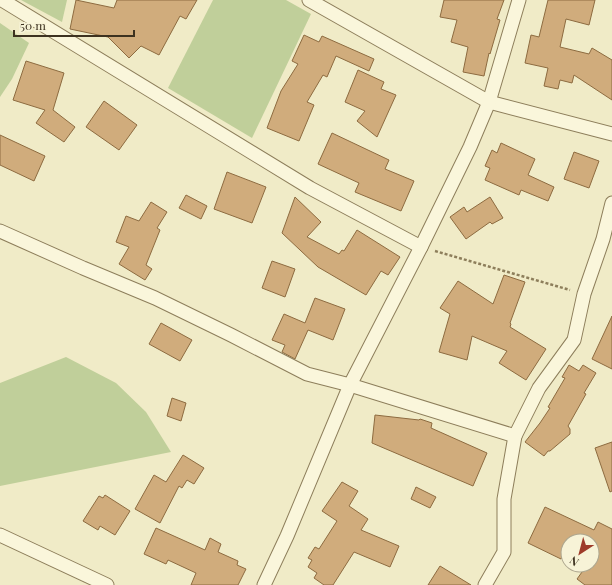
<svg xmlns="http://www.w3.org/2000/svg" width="612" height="585" font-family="'Playfair Display',serif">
<rect width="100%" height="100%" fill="#f0ebc7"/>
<g fill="#c0cf9a">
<polygon points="21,0 67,0 62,22"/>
<polygon points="213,0 286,0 311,14 252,138 168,88"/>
<polygon points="0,23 29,43 12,79 0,97"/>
<polygon points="66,357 116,383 146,412 171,452 0,486 0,383"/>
</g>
<g fill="#d0ac7c" stroke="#8d6b40">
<polygon points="76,0 114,8 117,0 197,0 186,19 180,16 159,55 141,46 129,58 108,37 70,29"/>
<polygon points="444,0 504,0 497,19 500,20 490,54 489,53 484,76 463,72 468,47 451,42 457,20 440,17"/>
<polygon points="548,0 595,0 589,25 566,19 560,47 589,54 592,48 612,60 612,100 574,75 572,83 560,80 558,89 544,86 548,68 525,63 531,35 539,37"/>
<polygon points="304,35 319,42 322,36 374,59 369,71 336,56 327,77 323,75 307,102 314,105 299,141 267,128 281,91 298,64 292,61"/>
<polygon points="26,61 64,73 53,110 75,127 64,142 36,123 45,110 13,100"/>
<polygon points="358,70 384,82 381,89 396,95 377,137 357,121 365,111 345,102"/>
<polygon points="104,101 137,125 119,150 86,127"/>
<polygon points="332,133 389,160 385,169 414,181 401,211 355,192 359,183 318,164"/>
<polygon points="0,135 45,156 34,181 0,165"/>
<polygon points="501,143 535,159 528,175 554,187 548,201 521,190 519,195 485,180 490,168 485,166 492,150 497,153"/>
<polygon points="574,152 599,161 589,188 564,179"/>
<polygon points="227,172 266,187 252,223 214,209"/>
<polygon points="186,195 207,206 201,219 179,208"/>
<polygon points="295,197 321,222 307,237 339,254 342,250 344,251 357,230 400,257 388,275 381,271 366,295 318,267 282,233"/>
<polygon points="490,197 503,218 492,224 490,222 466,239 450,217 464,207 467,212"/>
<polygon points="151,202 167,212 157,228 160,230 146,265 152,269 145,280 119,264 129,247 116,242 126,216 139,221"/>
<polygon points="272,261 295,269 285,297 262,288"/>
<polygon points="504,275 525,282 510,323 511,324 510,327 546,349 526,380 499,363 507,351 472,336 467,360 439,352 450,314 440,308 458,281 493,304"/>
<polygon points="315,298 345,309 333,340 308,330 295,359 282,352 285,345 272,340 284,314 305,323"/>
<polygon points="612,316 612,369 592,359"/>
<polygon points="161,323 192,340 180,361 149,344"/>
<polygon points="569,365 579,371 583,365 596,373 584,393 586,394 568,426 570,429 570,434 550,451 548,451 544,456 525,442 540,423 550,408 548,407 565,378 562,377"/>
<polygon points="172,398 186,403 181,421 167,416"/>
<polygon points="375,415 419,420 420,419 432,423 431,428 487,453 473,486 372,443"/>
<polygon points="612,442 612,491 610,492 595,448"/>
<polygon points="183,455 204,468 194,484 187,480 182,488 179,486 160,523 135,509 154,475 166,482"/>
<polygon points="342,482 358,491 349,506 368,519 361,530 399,546 390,567 354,552 333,585 324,585 314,578 317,573 308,567 312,560 308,558 315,547 319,549 337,521 322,511"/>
<polygon points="416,487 436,497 430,508 411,499"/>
<polygon points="105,495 130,511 115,535 100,526 98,530 83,521 99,496 103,498"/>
<polygon points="545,507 594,530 598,522 612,529 612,585 585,585 577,579 587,565 592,565 592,541 568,541 568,544 561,559 528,543"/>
<polygon points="156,528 205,550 210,538 221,544 218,552 238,561 237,565 246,569 238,585 191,585 196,573 168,560 166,564 144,554"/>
<polygon points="440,566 471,585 428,585"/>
</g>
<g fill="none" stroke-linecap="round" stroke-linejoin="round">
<defs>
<g id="street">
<polyline points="2,0 310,188 421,247"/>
<polyline points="309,0 489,102 612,134"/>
<polyline points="0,231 83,268 155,298 231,335 307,374 350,385 515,436"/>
<polyline points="0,535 107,585"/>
<polyline points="264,585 287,536 350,385 421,247 470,147 489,102 519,0"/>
<polyline points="485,585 504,552 504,499 515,436 539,388 574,340 584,294 603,239 612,203"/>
</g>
</defs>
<use href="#street" stroke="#8d7e5b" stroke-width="15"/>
<polyline stroke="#8d7e5b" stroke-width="2.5" stroke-dasharray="3 2" stroke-linecap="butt" points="435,251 570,290"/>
<use href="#street" stroke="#faf6db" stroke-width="13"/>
</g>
<g transform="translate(580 553) rotate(216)"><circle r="19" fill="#f7f3d7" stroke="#ada68e"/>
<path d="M0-3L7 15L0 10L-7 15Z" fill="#9e3b29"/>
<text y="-6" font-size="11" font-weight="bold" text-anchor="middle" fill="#3d3220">N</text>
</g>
<path d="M14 30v6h120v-6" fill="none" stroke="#3d3220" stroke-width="2"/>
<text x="20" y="30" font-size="12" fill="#3d3220" stroke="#f7f3d7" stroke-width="3" paint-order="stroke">50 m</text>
</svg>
